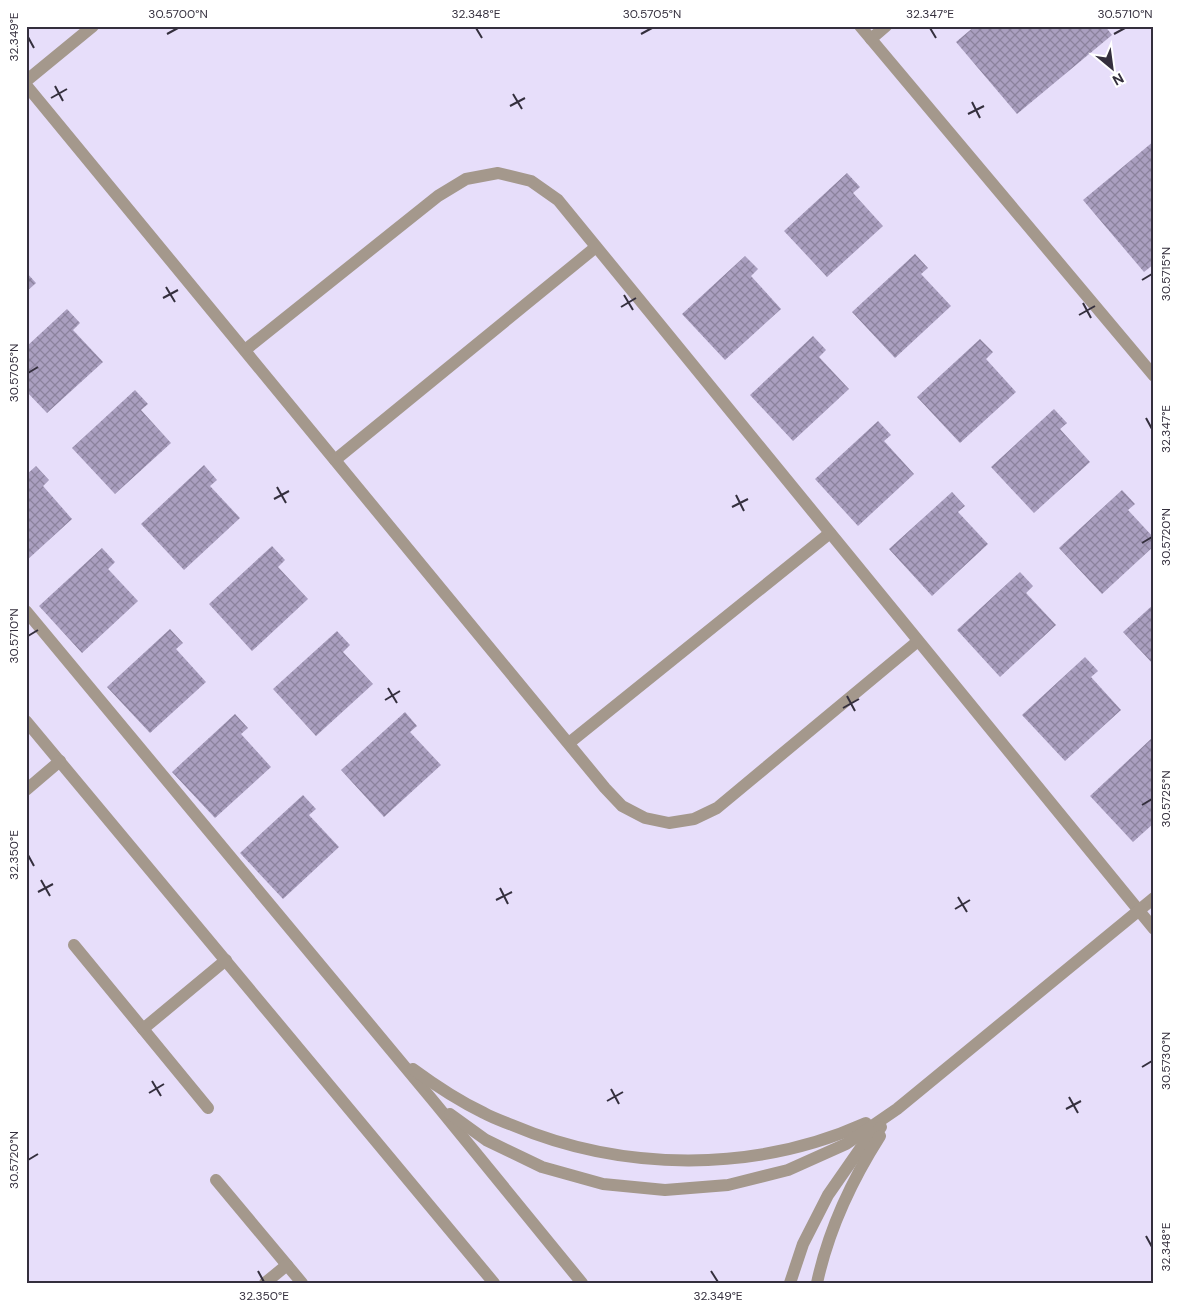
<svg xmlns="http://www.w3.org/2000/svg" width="1180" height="1309" font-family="'DM Sans',sans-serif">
<defs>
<pattern id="building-cross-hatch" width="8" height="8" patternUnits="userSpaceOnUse" patternTransform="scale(1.25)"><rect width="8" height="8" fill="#aa9fc0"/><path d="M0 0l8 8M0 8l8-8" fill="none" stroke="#8b829d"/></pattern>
</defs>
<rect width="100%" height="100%" fill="#e7defa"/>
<g fill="url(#building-cross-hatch)">
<polygon points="975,26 1105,26 1112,35 1017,114 956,42"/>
<polygon points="1154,141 1154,264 1144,272 1083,200"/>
<polygon points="847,173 860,187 853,193 883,226 827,277 784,231"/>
<polygon points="915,254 928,268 921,274 951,306 895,358 852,312"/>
<polygon points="745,256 758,269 751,276 781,309 725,360 682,314"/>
<polygon points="26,272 36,283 26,292"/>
<polygon points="67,309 80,323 73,330 103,362 47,413 26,391 26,347"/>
<polygon points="813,336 826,350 819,357 849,389 793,441 750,395"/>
<polygon points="980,339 993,352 986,359 1016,392 960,443 917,397"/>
<polygon points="135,390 148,404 141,410 171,443 115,494 72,448"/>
<polygon points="1054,409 1067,423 1060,429 1090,462 1034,513 991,467"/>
<polygon points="878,421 891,435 884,441 914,474 858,526 815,479"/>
<polygon points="204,465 217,480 210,486 240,518 184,570 141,524"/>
<polygon points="36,466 49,480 43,486 72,519 26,561 26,475"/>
<polygon points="1122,490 1135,504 1128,510 1154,538 1154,546 1102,594 1059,548"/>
<polygon points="952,492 965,506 958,512 988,544 932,596 889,549"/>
<polygon points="272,546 285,560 278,567 308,599 252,651 209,604"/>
<polygon points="102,548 115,562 108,569 138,601 82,653 39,606"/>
<polygon points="1020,572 1033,586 1026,593 1056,625 1000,677 957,630"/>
<polygon points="1154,604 1154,665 1123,632"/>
<polygon points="170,629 183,643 176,649 206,682 150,733 107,687"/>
<polygon points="337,631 350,645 343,652 373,684 316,736 273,689"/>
<polygon points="1085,657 1098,671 1091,677 1121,710 1065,761 1022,715"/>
<polygon points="405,712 417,726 410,732 441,765 384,817 341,770"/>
<polygon points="235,714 248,728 241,734 271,767 215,818 172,772"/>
<polygon points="1152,738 1154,739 1154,823 1133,842 1090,796"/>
<polygon points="303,795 316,809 309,815 339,847 283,899 240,853"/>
</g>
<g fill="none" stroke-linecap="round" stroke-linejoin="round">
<g stroke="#a4988c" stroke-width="12">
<polyline points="335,460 596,247"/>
<polyline points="569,743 830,533"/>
<polyline points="74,945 208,1108"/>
<polyline points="143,1029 226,960"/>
</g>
<g stroke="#a4988c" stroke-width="12">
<polyline points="860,26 1154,376"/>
<polyline points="871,39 886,26"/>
<polyline points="26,81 93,26"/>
<polyline points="26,85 605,788 622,806 645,818 669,823 694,819 717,808 918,641"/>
<polyline points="245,350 438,196 466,179 498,173 531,181 558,200 1154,929"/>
<polyline points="26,611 435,1103 582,1283"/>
<polyline points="26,721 494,1283"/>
<polyline points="26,790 60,761"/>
<path d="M413 1069C436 1086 459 1101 484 1113 493 1118 502 1121 512 1125 623 1172 755 1173 866 1123"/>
<polyline points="450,1114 486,1140 542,1167 603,1184 665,1190 728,1185 788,1170 846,1144 897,1109 1154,898"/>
<polyline points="216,1180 302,1283"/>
<polyline points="265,1283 287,1265"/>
<polyline points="790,1283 803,1244 828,1195 860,1149 881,1127"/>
<path d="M817 1283C828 1232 852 1180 880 1136"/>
</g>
</g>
<path fill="none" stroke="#342f3d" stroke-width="2" d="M476 28 482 38M930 28 936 38M167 34 178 28M641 34 652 28M1114 34 1125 28M28 37 34 48M55 86 63 101M513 94 522 109M51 98 67 89M972 102 980 118M510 106 525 98M968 114 984 106M1142 280 1152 274M166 287 175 302M624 295 633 310M163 298 178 290M1083 303 1091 318M621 307 636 298M1079 315 1095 306M28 373 38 367M1146 418 1152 429M277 487 286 503M736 495 744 511M274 499 289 491M732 507 748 499M1142 543 1152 537M28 636 38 630M388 688 397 703M847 696 855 711M385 700 400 691M843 708 859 699M1142 805 1152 799M28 855 34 866M41 880 50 896M500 888 508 904M38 892 53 884M958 897 967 912M496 900 512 892M955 909 970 900M1142 1067 1152 1061M152 1081 161 1096M611 1089 619 1104M149 1093 164 1084M1069 1097 1078 1113M607 1101 623 1092M1066 1109 1081 1101M28 1160 38 1154M1146 1236 1152 1247M258 1271 264 1282M711 1271 718 1282"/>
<rect width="1180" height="1309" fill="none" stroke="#ffffff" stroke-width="55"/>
<g transform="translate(1112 68) rotate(151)" stroke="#ffffff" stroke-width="4" paint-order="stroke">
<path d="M0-4L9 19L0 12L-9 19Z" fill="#342f3d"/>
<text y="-8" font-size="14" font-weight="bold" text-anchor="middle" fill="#342f3d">N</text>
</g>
<rect x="28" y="28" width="1124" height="1254" fill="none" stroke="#342f3d" stroke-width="2"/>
<g font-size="12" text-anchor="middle" fill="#342f3d">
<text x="178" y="18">30.5700°N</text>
<text x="476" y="18">32.348°E</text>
<text x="652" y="18">30.5705°N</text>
<text x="930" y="18">32.347°E</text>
<text x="1125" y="18">30.5710°N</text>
<text transform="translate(14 37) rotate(-90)" y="4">32.349°E</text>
<text transform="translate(1166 274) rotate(-90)" y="4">30.5715°N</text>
<text transform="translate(14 373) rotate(-90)" y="4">30.5705°N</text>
<text transform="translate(1166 429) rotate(-90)" y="4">32.347°E</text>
<text transform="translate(1166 537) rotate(-90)" y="4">30.5720°N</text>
<text transform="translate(14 636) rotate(-90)" y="4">30.5710°N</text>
<text transform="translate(1166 799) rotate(-90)" y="4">30.5725°N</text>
<text transform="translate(14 855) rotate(-90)" y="4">32.350°E</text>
<text transform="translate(1166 1061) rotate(-90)" y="4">30.5730°N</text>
<text transform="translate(14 1160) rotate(-90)" y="4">30.5720°N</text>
<text transform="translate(1166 1247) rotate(-90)" y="4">32.348°E</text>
<text x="264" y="1300">32.350°E</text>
<text x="718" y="1300">32.349°E</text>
</g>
</svg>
